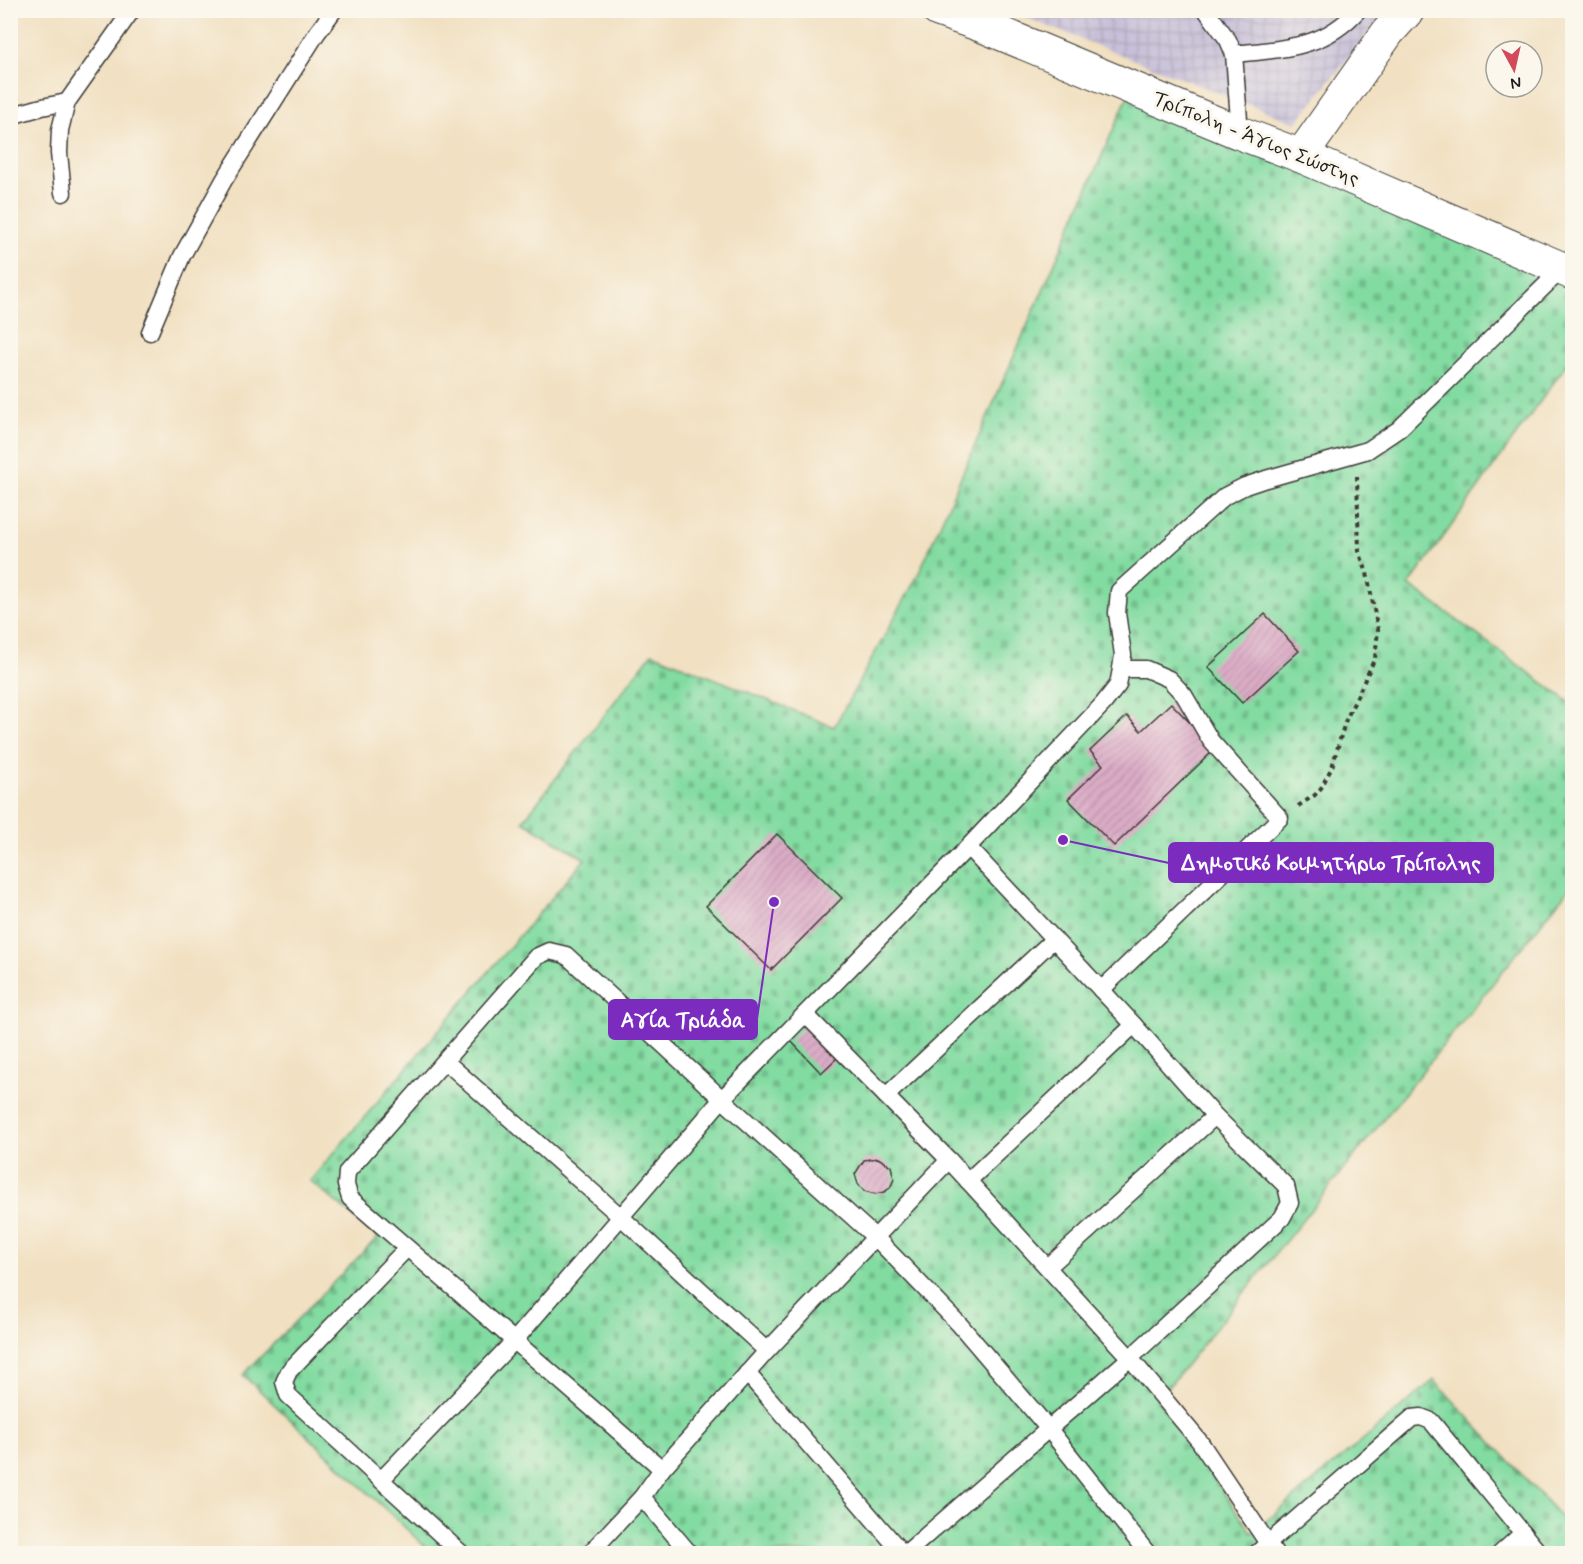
<svg xmlns="http://www.w3.org/2000/svg" width="1583" height="1564" font-family="Mynerve,sans-serif">
<defs>
<pattern id="industrial-grid" width="8" height="8" patternUnits="userSpaceOnUse" patternTransform="scale(1.5)"><rect width="8" height="8" fill="#c7c0d8"/><path d="M0 4h8M4 0v8" fill="none" stroke="#aaa4b9"/></pattern>
<pattern id="cemetery-stones" width="16" height="16" patternUnits="userSpaceOnUse" patternTransform="scale(1.5)"><rect width="16" height="16" fill="#82dba1"/><path d="M2 7V4a2 2 0 0 1 4 0v3zM10 15v-3a2 2 0 0 1 4 0v3z" fill="#70bb8a"/></pattern>
<pattern id="building-hatch" width="6" height="6" patternUnits="userSpaceOnUse" patternTransform="scale(1.5)"><rect width="6" height="6" fill="#dbacc6"/><path d="M-1 1l2-2M0 6l6-6M5 7l2-2" fill="none" stroke="#bb93aa"/></pattern>
</defs>
<rect width="100%" height="100%" fill="#fbf7ec"/>
<filter id="ink" filterUnits="userSpaceOnUse"><feTurbulence type="fractalNoise" baseFrequency=".0167" numOctaves="2"/><feDisplacementMap in="SourceGraphic" scale="12" xChannelSelector="R" yChannelSelector="G"/><feConvolveMatrix kernelMatrix="1 2 1 2 8 2 1 2 1" color-interpolation-filters="sRGB"/></filter>
<filter id="wash" filterUnits="userSpaceOnUse"><feTurbulence type="fractalNoise" baseFrequency=".008" numOctaves="4" result="noise"/><feDisplacementMap in="SourceGraphic" scale="24" xChannelSelector="R" yChannelSelector="G"/><feGaussianBlur stdDeviation="1.35" result="paint"/><feColorMatrix in="noise" values="0 0 0 0 0 0 0 0 0 0 0 0 0 0 0 0 0 1.4 0 .05"/><feComposite in="paint" operator="in"/></filter>
<g filter="url(#wash)">
<rect width="100%" height="100%" fill="#f1e0c1"/>
<polygon fill="url(#industrial-grid)" points="1009,11 1386,11 1296,123"/>
<polygon fill="url(#cemetery-stones)" stroke="#4f7c5e" stroke-width="1.5" points="1128,96 1572,270 1572,357 1409,585 1572,704 1572,885 1158,1400 1252,1533 1434,1380 1572,1529 1572,1553 432,1553 243,1375 378,1237 310,1181 585,859 523,821 652,653 834,727 918,575"/>
<g id="blocks">
<g fill="url(#building-hatch)">
<polygon points="1265,614 1299,651 1242,703 1208,667"/>
<polygon points="1171,703 1215,749 1114,846 1068,799 1103,765 1090,751 1127,716 1141,731"/>
<polygon points="777,834 842,898 771,970 706,906"/>
<polygon points="808,1023 839,1056 821,1073 790,1040"/>
<polygon points="878,1158 891,1166 894,1179 890,1188 884,1192 875,1194 864,1191 858,1184 855,1174 864,1160"/>
</g>
</g>
</g>
<g filter="url(#ink)">
<use href="#blocks" fill-opacity="0" stroke="#3c3935" stroke-width="1.5"/>
<g fill="none" stroke-linecap="round" stroke-linejoin="round">
<defs>
<g id="service">
<polyline points="1206,10 1228,40 1234,54 1240,133"/>
<path d="M1234 54C1281 49 1324 49 1358 10"/>
<polyline points="10,116 42,107 67,102"/>
<polyline points="63,193 59,153 60,130 67,102 132,10"/>
<polyline points="150,332 182,256 224,180 317,33 334,10"/>
<polyline points="1101,990 1280,818 1211,741 1184,695 1169,679 1146,669 1121,669"/>
<polyline points="805,1014 949,1160 1130,1358 1200,1442 1275,1554"/>
<polyline points="445,1061 621,1217 767,1351"/>
<polyline points="886,1096 1054,939"/>
<polyline points="968,1181 1134,1025"/>
<polyline points="407,1248 289,1371 284,1382 288,1395 462,1554"/>
<polyline points="1048,1267 1215,1116"/>
<polyline points="747,1373 903,1554"/>
<polyline points="662,1469 350,1198 346,1185 347,1172 536,957 549,951 566,955 722,1099 876,1238 960,1325 1048,1428 1148,1554"/>
<polyline points="382,1479 515,1340 722,1099 968,847 1103,704 1118,685 1121,669 1123,655 1117,613 1119,591 1225,496 1245,486 1266,479 1368,450 1399,429 1563,268"/>
<polyline points="642,1497 690,1554"/>
<polyline points="589,1554 642,1497 662,1469 767,1351 949,1160"/>
<polyline points="905,1554 1130,1358 1282,1218 1290,1203 1286,1186 1215,1116 1134,1025 968,847"/>
<polyline points="1256,1554 1412,1418 1421,1417 1431,1421 1540,1554"/>
<polyline points="1500,1554 1523,1533"/>
</g>
<polyline id="tertiary" points="1301,156 1388,32 1408,10"/>
<polyline id="secondary" points="938,10 983,26 1240,133 1301,156 1572,273"/>
</defs>
<use href="#service" stroke="#3c3935" stroke-width="19"/>
<use href="#tertiary" stroke="#3c3935" stroke-width="35"/>
<use href="#secondary" stroke="#3c3935" stroke-width="35"/>
<polyline stroke="#3c3935" stroke-width="4" stroke-dasharray="4.5 4.5" stroke-linecap="butt" points="1298,806 1315,795 1321,788 1332,767 1345,722 1375,658 1378,630 1367,573 1359,551 1357,476"/>
<use href="#service" stroke="#fff" stroke-width="16"/>
<use href="#tertiary" stroke="#fff" stroke-width="33"/>
<use href="#secondary" stroke="#fff" stroke-width="33"/>
</g>
</g>
<g text-anchor="middle" dominant-baseline="central" stroke-width="6" stroke-linejoin="round" paint-order="stroke">
<g font-size="20" fill="#1c1c1c" stroke="#fbf7ec">
<text transform="translate(1256 139) rotate(22)">Τρίπολη - Άγιος Σώστης</text>
</g>
</g>
<path fill="none" stroke="#7b2cbf" stroke-width="2" d="M1063 840L1169 863M774 902L757 1019"/>
<g fill="#7b2cbf" stroke="#fbf7ec" stroke-width="2">
<circle cx="1063" cy="840" r="6"/>
<circle cx="774" cy="902" r="6"/>
</g>
<g fill="#7b2cbf" stroke="#7b2cbf" stroke-width="2">
<rect x="1169" y="843" width="324" height="39" rx="6"/>
<rect x="609" y="1000" width="148" height="39" rx="6"/>
</g>
<g font-size="21" text-anchor="middle" font-weight="bold" fill="#fff">
<text x="1331" y="870">Δημοτικό Κοιμητήριο Τρίπολης</text>
<text x="683" y="1027">Αγία Τριάδα</text>
</g>
<rect width="1583" height="1564" fill="none" stroke="#fbf7ec" stroke-width="36"/>
<g transform="translate(1514 69) rotate(172)"><circle r="28" fill="#fbf7ec" stroke="#a29f99" stroke-width="1.5"/>
<path d="M0-4.5L10 22L0 15L-10 22Z" fill="#d1495b"/>
<text y="-9" font-size="16" font-weight="bold" text-anchor="middle" fill="#1c1c1c">N</text>
</g>
</svg>
